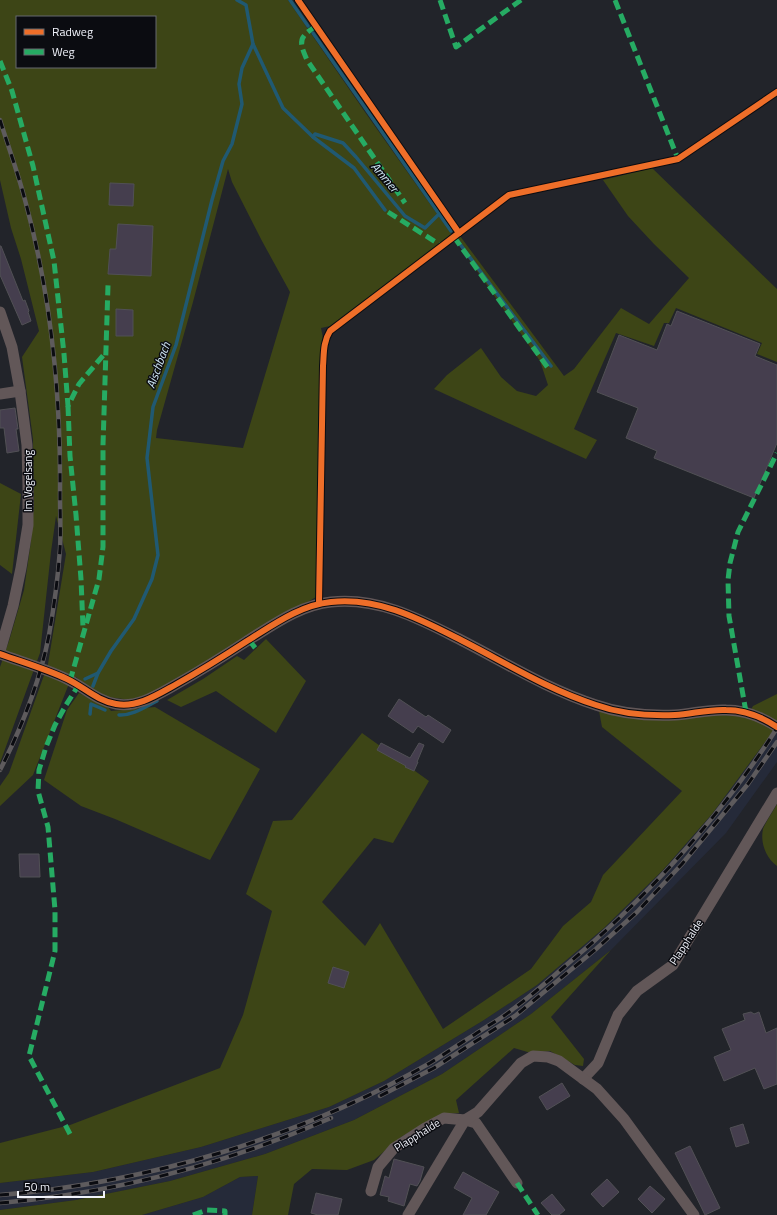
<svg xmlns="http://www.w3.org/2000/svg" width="777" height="1215" font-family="'Titillium Web',sans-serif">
<rect width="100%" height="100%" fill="#22242a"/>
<g fill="#252a39">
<polygon points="777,726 777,762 726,833 611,950 531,1014 442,1074 354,1120 265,1154 170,1181 76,1200 0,1210 0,1183 93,1172 201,1147 329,1107 384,1081 484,1020 537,985 604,928 663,870 712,814"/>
<polygon points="258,1176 252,1215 142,1215 203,1197 240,1177"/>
</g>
<g fill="#3d4516" fill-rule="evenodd">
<path d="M0 0H288L367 115 452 235 330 326 321 328 324 343 316 597 219 656 158 691 131 700 100 696 76 677 70 681 33 775 0 806V786L9 773 48 664 66 554 56 516 51 552 40 653 0 763V667L9 641 24 590 31 541 34 505 33 439 22 357 39 331 21 259 11 228 0 180ZM17 17H155V67H17ZM228 169 232 182 262 241 290 292 243 448 156 438 157 430 193 302Z"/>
<polygon points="652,168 777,289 777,362 757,354 762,343 676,308 669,323 664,323 654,346 616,333 574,429 597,440 586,459 434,389 447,375 481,348 501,377 517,391 536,396 548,385 540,361 456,241 460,236 564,376 574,369 621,308 649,324 689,278 654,244 628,216 603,180"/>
<polygon points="0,483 21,494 12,574 0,565"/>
<polygon points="266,639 306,681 276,733 216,691 181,707 167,700 203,679 237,656 244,660"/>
<polygon points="79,693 108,707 111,711 155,707 260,769 210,860 115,819 81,806 44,780 67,710"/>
<polygon points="777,694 777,726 712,814 663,870 604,928 537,985 484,1020 384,1081 329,1107 201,1147 93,1172 0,1183 0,1143 70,1125 220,1068 243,1015 272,911 246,894 273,821 292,820 362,733 429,781 393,843 374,838 322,902 365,946 380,923 443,1029 531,969 563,926 591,902 603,875 682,791 602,727 599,711 725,715 747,717 753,706"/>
<path d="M777 804V866C766 858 760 843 763 829 765 823 774 810 777 804Z"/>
<polygon points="611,950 551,1017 584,1059 583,1066 575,1065 550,1051 531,1053 514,1048 456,1100 459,1113 441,1114 401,1137 374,1160 347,1170 312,1169 294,1184 288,1215 252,1215 258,1176 240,1177 203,1197 142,1215 0,1215 0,1210 76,1200 170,1181 265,1154 354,1120 442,1074 531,1014"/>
</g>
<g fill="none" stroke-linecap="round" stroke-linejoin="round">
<g stroke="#205972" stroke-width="3.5">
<polyline points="237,0 246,5 253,44 283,108 313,137 354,168 385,210"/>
<polyline points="290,0 308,26"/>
<polyline points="313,33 451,231"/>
<polyline points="313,137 315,134 343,143 356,157 405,216 425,228 439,214"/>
<polyline points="457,240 551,366"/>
<polyline points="85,679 98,673"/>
<polyline points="93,686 98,673 111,651 134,619 152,579 158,555 147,458 153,407 176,345 212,200 223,161 232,144 242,104 239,84 242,68 253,44"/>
<polyline points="90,714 91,704 105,710"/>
<path d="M119 715C132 716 145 707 157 701"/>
</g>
</g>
<g fill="#453e4e" stroke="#515055">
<polygon points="110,183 134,184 133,206 109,205"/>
<polygon points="118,224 153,226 151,276 108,274 110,249 116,249"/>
<polygon points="0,246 1,246 23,301 25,300 29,311 28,312 31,321 22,325 0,275"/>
<polygon points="116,309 133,310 133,336 116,336"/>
<polygon points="677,311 760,344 755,356 777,365 777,443 754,498 654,458 657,451 626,438 638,408 597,392 619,335 657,350 667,324 671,326"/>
<polygon points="15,408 18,429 16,429 19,451 7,453 4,428 0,428 0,410"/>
<polygon points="399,699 426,717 428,715 451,730 443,743 418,726 413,733 388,716"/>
<polygon points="381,743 410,758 419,743 424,745 417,762 418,762 414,771 405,767 406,766 377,750"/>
<polygon points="19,854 39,854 40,877 20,877"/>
<polygon points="333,967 349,972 344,988 328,983"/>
<polygon points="751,1012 754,1014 759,1012 766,1033 777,1028 777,1084 764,1089 755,1068 724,1081 714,1057 731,1050 722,1029 745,1020 743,1014"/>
<polygon points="562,1083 570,1096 547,1110 539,1097"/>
<polygon points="743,1124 749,1143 736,1147 730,1128"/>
<polygon points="690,1146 720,1208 705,1215 675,1153"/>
<polygon points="394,1159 424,1167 420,1181 417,1186 410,1184 404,1206 388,1201 389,1197 380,1195 385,1176 389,1178"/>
<polygon points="463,1172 499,1192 486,1215 463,1215 472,1198 454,1188"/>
<polygon points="607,1179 619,1192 603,1207 591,1194"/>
<polygon points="650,1186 665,1199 652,1213 638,1199"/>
<polygon points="316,1193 342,1199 338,1215 318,1215 311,1213"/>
<polygon points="552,1194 565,1210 559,1215 552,1215 541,1203"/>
</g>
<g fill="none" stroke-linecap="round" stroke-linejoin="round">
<g stroke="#625758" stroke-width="11">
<polyline points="0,312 12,347 20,391 27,445 28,486 28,525 21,568 13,606 0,651"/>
<polyline points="0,394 20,391"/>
<path d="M0 654C22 662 46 669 67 679 84 687 97 701 116 704 137 708 157 695 175 685 200 671 224 656 247 641 273 625 300 605 331 602 376 597 416 617 455 637 501 660 546 689 596 705 621 714 649 716 675 715 692 714 709 709 726 710 744 710 762 717 777 727"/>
<polyline points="583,1079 598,1063 618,1015 637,991 673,965 777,793"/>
<polyline points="371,1191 378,1167 394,1148 425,1128 444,1118 465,1120 476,1123 517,1183"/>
<polyline points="408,1215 465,1120 478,1112 521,1063 533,1056 548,1057 559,1061 597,1089 624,1119 694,1215"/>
</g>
<defs>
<g id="rail">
<path d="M0 120C8 146 18 173 25 200 51 295 61 396 60 495 60 513 61 531 60 549 58 577 54 607 49 635 40 681 21 729 0 770"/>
<polyline points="380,1096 434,1068 515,1016 596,949 637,912 682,864 748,784 777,742"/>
<path d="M0 1195C148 1183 301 1137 430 1063 445 1054 459 1044 474 1035 487 1026 501 1019 513 1009 531 996 548 981 564 967 647 898 719 819 777 728"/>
<path d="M0 1203C114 1193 226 1164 331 1118"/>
</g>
</defs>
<use href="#rail" stroke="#5e5b5d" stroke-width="4.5"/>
<use href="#rail" stroke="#0b0c11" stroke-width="3" stroke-dasharray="9" stroke-linecap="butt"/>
<g stroke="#26ab63" stroke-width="5" stroke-dasharray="10 5" stroke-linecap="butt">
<polyline points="440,0 456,47 521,0"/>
<polyline points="615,0 678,159"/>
<path d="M316 26C298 38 299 41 307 60L405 203"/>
<polyline points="0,61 12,91 33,166 54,261 64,354 68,406 79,384 106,352"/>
<polyline points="388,212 442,246"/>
<polyline points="454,237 548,368"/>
<polyline points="68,406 70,456 76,515 81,579 83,627"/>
<polyline points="249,640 256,649"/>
<polyline points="70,681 99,579 103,547 103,445 108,285"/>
<polyline points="746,712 729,616 728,580 730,563 738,532 777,453"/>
<polyline points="70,1134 29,1056 55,951 55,910 48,827 38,791 39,770 46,747 55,725 66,705 78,686"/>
<polyline points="517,1183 538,1215"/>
<polyline points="193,1215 207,1210 225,1211 225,1215"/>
</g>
<defs>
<g id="cycleway">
<polyline points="298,0 459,233"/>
<path d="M319 603 323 366C324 354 323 342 330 331L509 195 678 159 777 92"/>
<path d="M0 654C22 662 46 669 67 679 84 687 97 701 116 704 137 708 157 695 175 685 200 671 224 656 247 641 273 625 300 605 331 602 376 597 416 617 455 637 501 660 546 689 596 705 621 714 649 716 675 715 692 714 709 709 726 710 744 710 762 717 777 727"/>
</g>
</defs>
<use href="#cycleway" stroke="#0b0c11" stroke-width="8"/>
<use href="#cycleway" stroke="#ee6e29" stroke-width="6"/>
</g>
<g text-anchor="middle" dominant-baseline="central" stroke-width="3" stroke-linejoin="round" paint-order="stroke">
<g font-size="11" fill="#f1f3fb" stroke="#0b0c11">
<text transform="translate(28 481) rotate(-90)">Im Vogelsang</text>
<text transform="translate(686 942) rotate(-57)">Plapphalde</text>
<text transform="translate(417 1135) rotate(-32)">Plapphalde</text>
</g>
<g font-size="12" font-style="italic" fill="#d0e8f5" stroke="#0b0c11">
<text transform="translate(385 177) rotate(50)">Ammer</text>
<text transform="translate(158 365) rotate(-70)">Aischbach</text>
</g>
</g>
<rect x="16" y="16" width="140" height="52" fill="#0b0c11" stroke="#67686f"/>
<rect x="24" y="29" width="20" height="6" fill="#ee6e29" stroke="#67686f"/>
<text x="52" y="36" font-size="12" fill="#f1f3fb">Radweg</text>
<rect x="24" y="49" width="20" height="6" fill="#26ab63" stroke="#67686f"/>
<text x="52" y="56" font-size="12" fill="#f1f3fb">Weg</text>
<path d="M18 1191v6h86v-6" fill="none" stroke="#f1f3fb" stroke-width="2"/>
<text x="24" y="1191" font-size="12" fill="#f1f3fb" stroke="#0b0c11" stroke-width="3" paint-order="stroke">50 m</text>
</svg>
